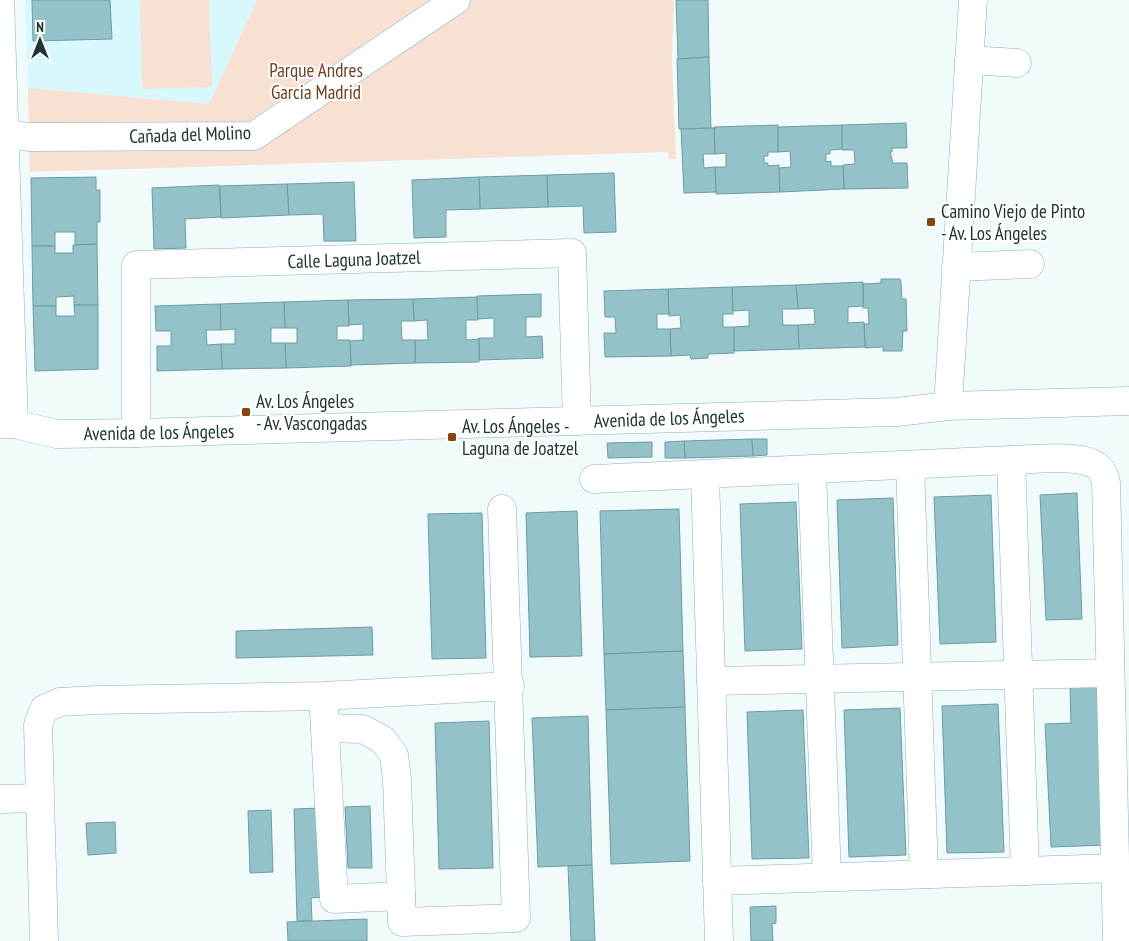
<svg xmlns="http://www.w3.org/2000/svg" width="1129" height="941" font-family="'PT Sans Narrow',sans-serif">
<rect width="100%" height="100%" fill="#f1fbfc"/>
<polygon fill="#d7f9fd" points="25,0 257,0 209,104 28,88"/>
<g fill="#f8e1d3">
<polygon points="140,0 209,0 212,87 142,89"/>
<polygon points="257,0 674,0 672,59 676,159 669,159 668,152 30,172 28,88 209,104"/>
</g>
<g fill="#93c2c8" stroke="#6e9ca2">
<polygon points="32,0 110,0 112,39 33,41"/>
<polygon points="676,0 708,0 709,57 678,59"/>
<polygon points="709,57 711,128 679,129 677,59"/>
<polygon points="906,123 907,148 892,148 892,152 890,152 893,163 907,163 908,188 844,189 843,165 855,164 854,150 842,150 842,125"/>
<polygon points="778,125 778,152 768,152 768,156 764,156 764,163 768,163 768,166 779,165 780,192 716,194 715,167 726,167 726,153 715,154 714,127"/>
<polygon points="842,125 842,149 830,150 830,154 826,154 826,162 831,161 831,166 843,166 844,189 780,192 779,168 791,167 790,151 778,152 778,127"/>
<polygon points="714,128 715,154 703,154 704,168 715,167 716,192 684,193 681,129"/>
<polygon points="614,173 616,232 584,233 583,206 548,207 547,175"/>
<polygon points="547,175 548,207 480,209 479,177"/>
<polygon points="96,177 96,190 100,190 100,222 97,222 97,244 75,245 75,232 55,232 55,246 32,246 31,178"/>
<polygon points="479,177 480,209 446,210 446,237 414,238 412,180"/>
<polygon points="354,182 356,241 324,241 323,214 289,215 287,184"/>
<polygon points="287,184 289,215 221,218 220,186"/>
<polygon points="219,185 221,217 185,219 186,248 154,249 152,188"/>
<polygon points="97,244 98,305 74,305 74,296 56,297 56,306 33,306 32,246 55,246 55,253 73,253 73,245"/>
<polygon points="881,279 900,279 901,282 902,299 906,299 907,331 903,331 902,351 883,351 883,347 865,348 864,324 869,324 868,308 863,308 863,284 881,283"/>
<polygon points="863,282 863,306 848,307 848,323 864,322 865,347 799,349 798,325 815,324 814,308 798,309 796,285"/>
<polygon points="796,285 798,309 782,309 783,325 798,325 799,349 734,351 734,327 749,326 749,310 733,311 732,287"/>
<polygon points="732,287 733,314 723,314 723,327 734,327 734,353 708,354 708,358 691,359 690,355 671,356 670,329 681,328 680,315 669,316 668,289"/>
<polygon points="668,289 669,314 657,314 657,329 670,329 671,356 605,357 604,333 616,333 615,317 605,317 604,291"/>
<polygon points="541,294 541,317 526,317 526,337 542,336 543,358 479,360 479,338 494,338 494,318 477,319 477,296"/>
<polygon points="477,297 478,320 466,320 466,340 479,339 479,362 415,363 415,340 428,340 427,320 414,321 413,299"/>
<polygon points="413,299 414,321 401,321 402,340 415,340 415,363 351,365 350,341 363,340 363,324 349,325 348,300"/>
<polygon points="348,300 349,326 337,326 337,340 350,340 351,366 286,368 285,343 297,343 297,328 285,328 284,302"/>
<polygon points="284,302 285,328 271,328 271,343 285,343 286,368 222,369 221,344 235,344 235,329 221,330 220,304"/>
<polygon points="220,304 221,330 206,330 207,345 221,344 222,369 157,371 157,346 171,346 171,331 156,331 155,306"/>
<polygon points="74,305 98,305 98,369 35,371 33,306 56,306 56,316 75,316"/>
<polygon points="752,439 753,456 685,458 684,441"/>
<polygon points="752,439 767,439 767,455 753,456"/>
<polygon points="684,441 685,458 665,458 665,442"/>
<polygon points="652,442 652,457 608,458 607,443"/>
<polygon points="1077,493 1082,619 1046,620 1040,495"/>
<polygon points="991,495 996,642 940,644 934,497"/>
<polygon points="893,498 898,645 842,648 837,500"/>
<polygon points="796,502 802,649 745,651 740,504"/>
<polygon points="679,509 683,651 604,654 600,511"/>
<polygon points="577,511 582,656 530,657 526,513"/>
<polygon points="482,513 486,658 432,659 428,514"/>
<polygon points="372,627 373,655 236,658 236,631"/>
<polygon points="683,651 685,707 606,710 604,654"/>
<polygon points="1101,685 1109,845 1051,847 1045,724 1071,723 1070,686"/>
<polygon points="998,704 1004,852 947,853 942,706"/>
<polygon points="685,707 690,861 611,864 606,710"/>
<polygon points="900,708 906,855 849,857 844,710"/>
<polygon points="803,710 809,858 752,859 747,712"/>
<polygon points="588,716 592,865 538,867 532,718"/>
<polygon points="489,721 493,868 439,869 435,723"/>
<polygon points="370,806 372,868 348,868 345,807"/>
<polygon points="322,808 325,897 311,898 312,921 297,921 294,809"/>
<polygon points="271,810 273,872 250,873 248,811"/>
<polygon points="115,822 116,853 88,855 86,823"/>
<polygon points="592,865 595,941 571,941 568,866"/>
<polygon points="776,906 776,923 772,924 773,941 751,941 750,907"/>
<polygon points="367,919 367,941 288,941 287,922"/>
</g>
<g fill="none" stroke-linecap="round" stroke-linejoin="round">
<defs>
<g id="minor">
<polyline points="0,0 14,424"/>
<polyline points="969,60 1017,63"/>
<polyline points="4,133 29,137 254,136 456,0"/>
<polyline points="956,267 1030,264"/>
<polyline points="948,406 973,0"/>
<polyline points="0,424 14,424 57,434 136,433 897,412 948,406 1129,401"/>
<polyline points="136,433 136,265 572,253 577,421"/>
<polyline points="1011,460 1025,871"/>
<polyline points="910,465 924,874"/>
<polyline points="812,470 827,877"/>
<polyline points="705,475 719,941"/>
<path d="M594 479 1011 460C1033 460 1085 452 1100 469 1104 472 1105 479 1106 483L1117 941"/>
<polyline points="711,681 1110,673"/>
<polyline points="324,711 334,899 401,896"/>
<polyline points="325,728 363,729 383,740 394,755 397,780 402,922 516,918 502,509"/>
<polyline points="0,799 39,798"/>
<polyline points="717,881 1115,868"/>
<polyline points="44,941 38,725 44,709 60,702 96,700 323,696 510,686"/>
</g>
</defs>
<use href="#minor" stroke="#85b3ba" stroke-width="29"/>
<use href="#minor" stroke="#fff" stroke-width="28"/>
</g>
<g fill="#864510" stroke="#fff" stroke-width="2">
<rect x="926" y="217" width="10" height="10" rx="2.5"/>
<rect x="241" y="407" width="10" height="10" rx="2.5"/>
<rect x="447" y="432" width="10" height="10" rx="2.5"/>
</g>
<g text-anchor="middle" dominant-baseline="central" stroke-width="4" stroke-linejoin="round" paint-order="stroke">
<g font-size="19" fill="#6f4223" stroke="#fff">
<text x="316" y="70">Parque Andres<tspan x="316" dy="22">Garcia Madrid</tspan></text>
</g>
<g font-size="19" fill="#203336" stroke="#fff">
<text transform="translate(190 134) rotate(-2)">Cañada del Molino</text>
<text transform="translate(354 259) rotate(-2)">Calle Laguna Joatzel</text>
<text transform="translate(669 418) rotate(-2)">Avenida de los Ángeles</text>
<text transform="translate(159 432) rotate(-1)">Avenida de los Ángeles</text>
</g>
<g font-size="19" fill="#203336" stroke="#fff" text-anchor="start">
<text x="941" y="211">Camino Viejo de Pinto<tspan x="941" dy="22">- Av. Los Ángeles</tspan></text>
<text x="256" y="401">Av. Los Ángeles<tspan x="256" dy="22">- Av. Vascongadas</tspan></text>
<text x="462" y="426">Av. Los Ángeles -<tspan x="462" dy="22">Laguna de Joatzel</tspan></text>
</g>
</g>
<g transform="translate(40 40)" stroke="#ffffff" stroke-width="4" paint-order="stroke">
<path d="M0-4L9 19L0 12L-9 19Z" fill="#203336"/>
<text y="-8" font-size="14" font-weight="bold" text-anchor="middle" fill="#203336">N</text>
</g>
</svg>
